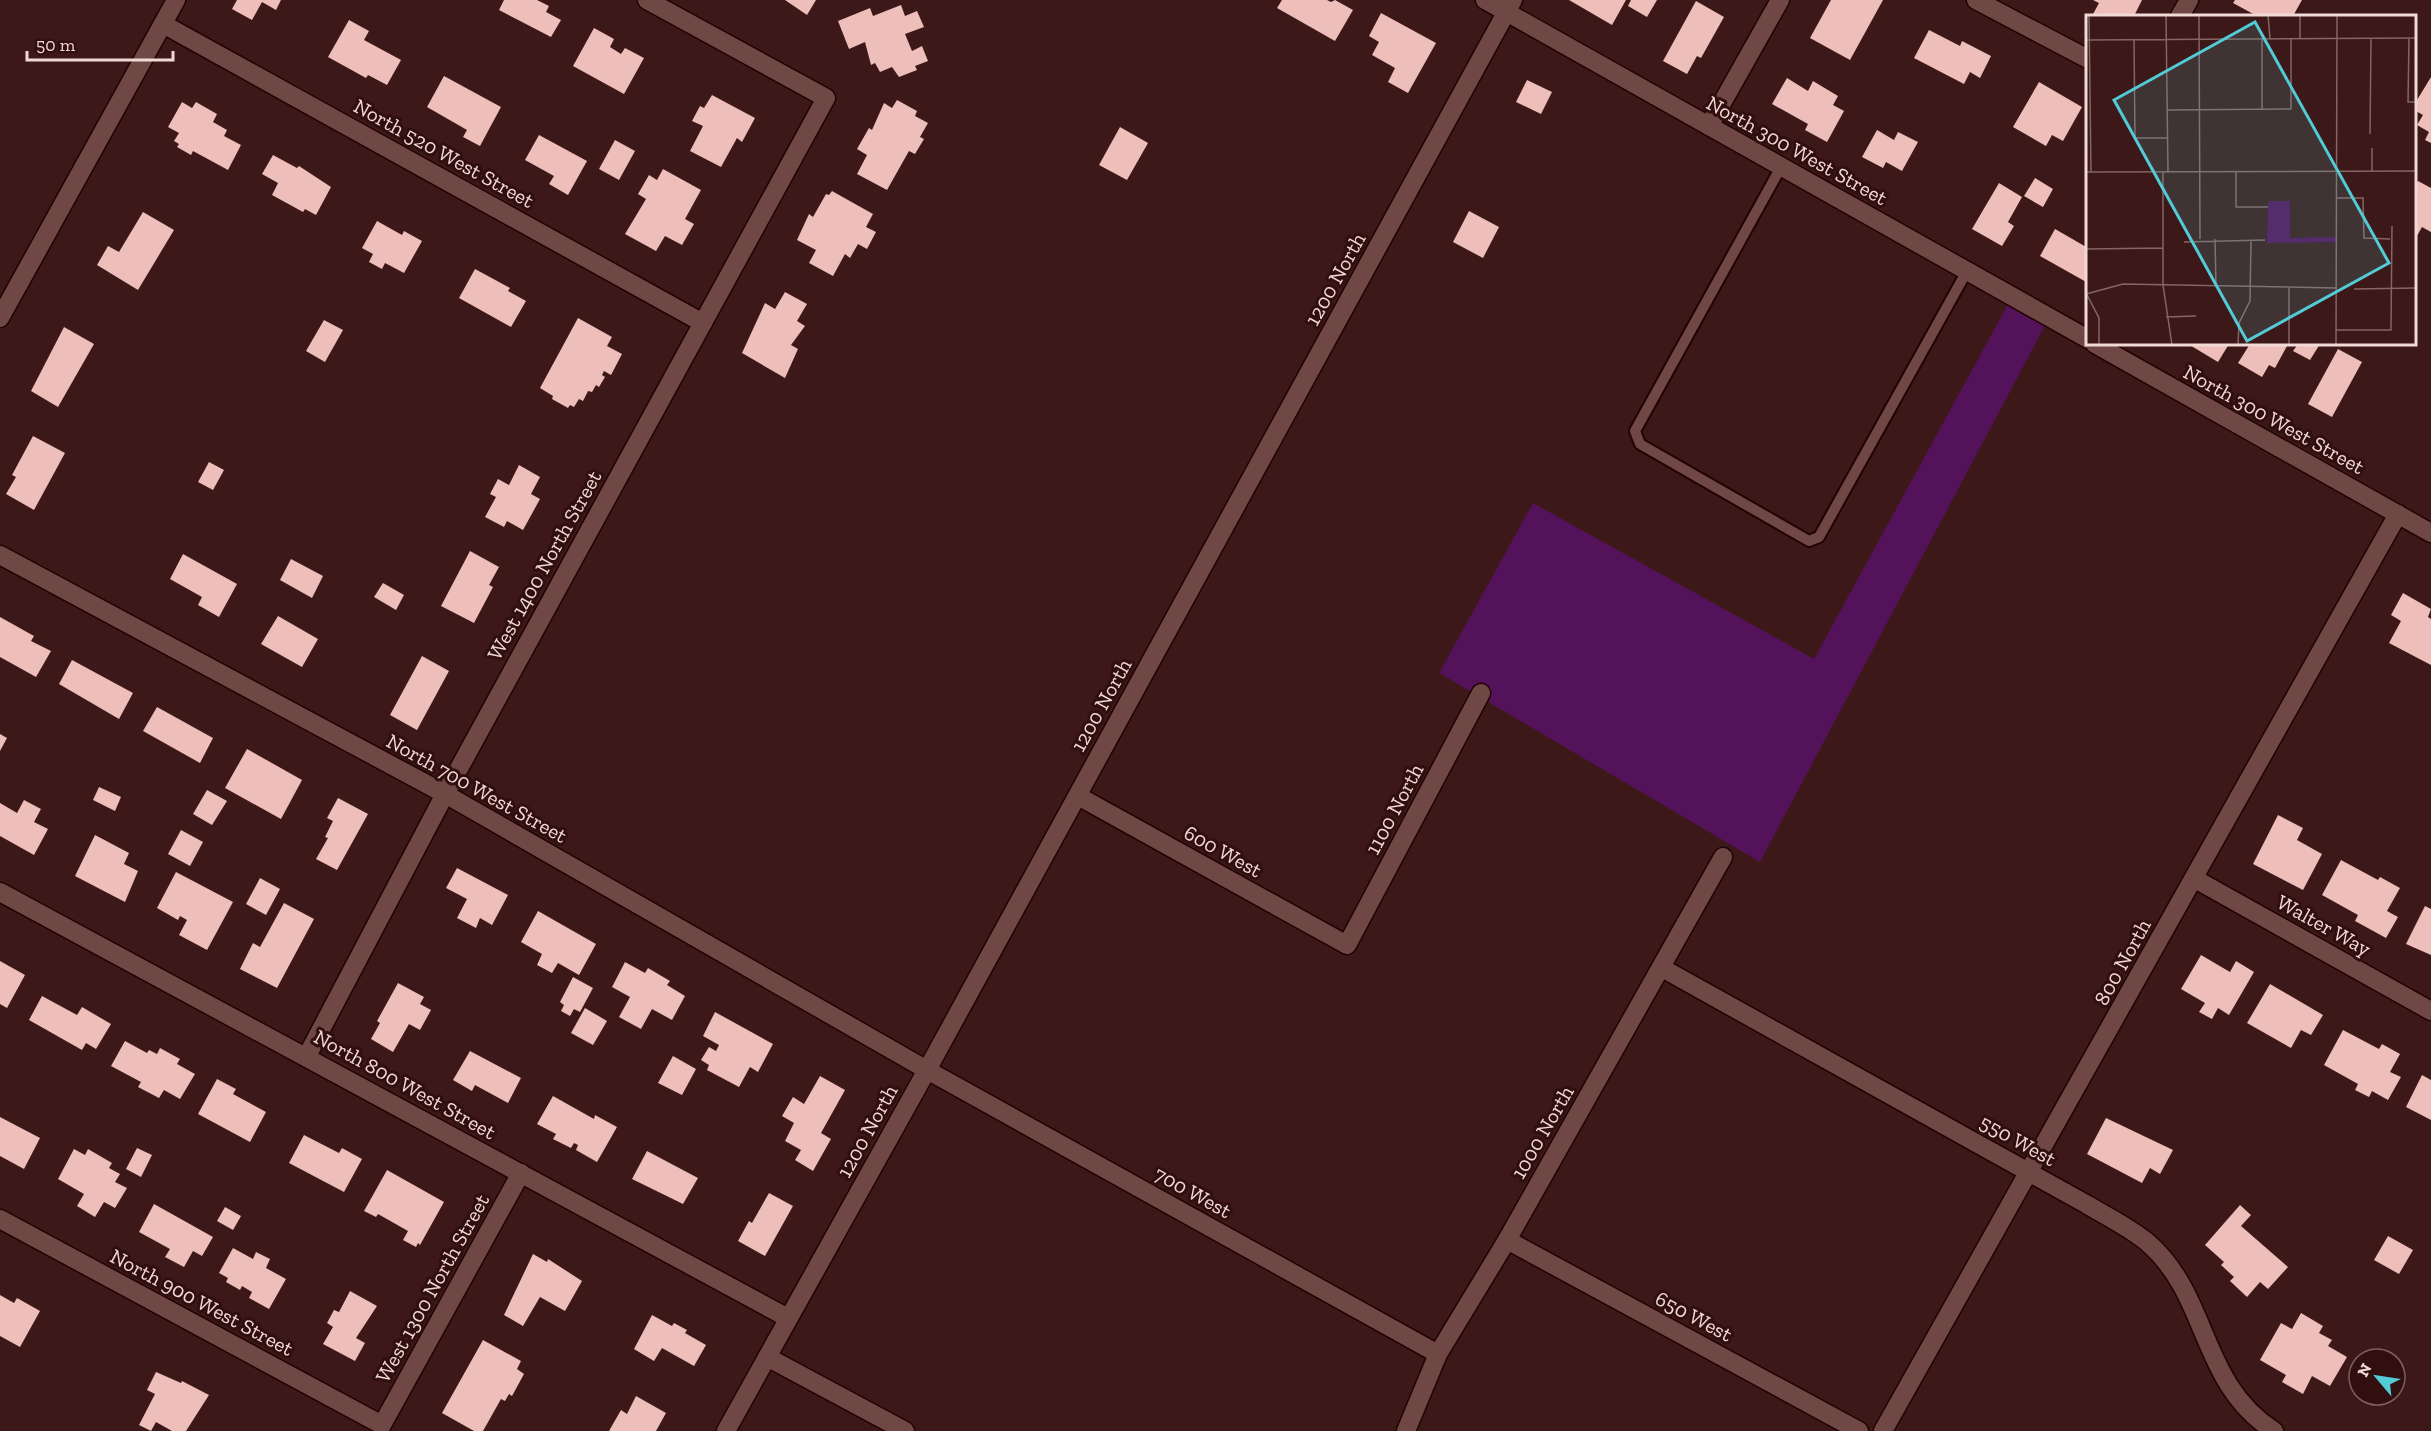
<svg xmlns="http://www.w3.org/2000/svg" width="2431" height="1431" font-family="'Zilla Slab',serif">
<rect width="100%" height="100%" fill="#3c1918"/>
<polygon fill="#54125a" points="2012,297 2049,318 1760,862 1439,673 1533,503 1814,659"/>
<g fill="#eebeba">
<polygon points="237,0 281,0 276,10 262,2 252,20 232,9"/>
<polygon points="504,0 537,0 549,6 546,12 561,20 551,37 499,10"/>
<polygon points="785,0 816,0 807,15"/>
<polygon points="1282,0 1327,0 1331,2 1335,0 1353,10 1335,41 1277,8"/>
<polygon points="1569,0 1626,0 1612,25"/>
<polygon points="1631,0 1657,0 1647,17 1628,6"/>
<polygon points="1831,0 1883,0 1850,60 1810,38"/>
<polygon points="2093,0 2142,0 2134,16 2092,16 2099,3"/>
<polygon points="2235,0 2302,0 2293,16 2257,16 2233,3"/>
<polygon points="1696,1 1724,17 1701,58 1697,56 1687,74 1663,61"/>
<polygon points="901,5 905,16 917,11 924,27 905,34 912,51 922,46 928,61 915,66 917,70 899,77 892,67 880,72 875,63 871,65 865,42 849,49 838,21 870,8 873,16"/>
<polygon points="1381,13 1436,43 1408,93 1388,82 1395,68 1372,55 1379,42 1369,36"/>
<polygon points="349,20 369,31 364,40 401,60 387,85 368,75 366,78 328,57"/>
<polygon points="594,28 614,39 610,47 621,54 625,48 644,58 624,94 573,66"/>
<polygon points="1929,30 1960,46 1962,41 1991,56 1980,78 1970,72 1964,84 1914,58"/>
<polygon points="444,76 501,107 480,146 463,137 467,130 427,107"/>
<polygon points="2431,77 2431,143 2425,140 2429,132 2417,125 2423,115 2414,110 2414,105"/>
<polygon points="1787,78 1808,91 1813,81 1838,96 1833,105 1844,111 1827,142 1805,130 1808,124 1772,104"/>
<polygon points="1527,80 1552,92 1541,114 1516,102"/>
<polygon points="2039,82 2082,107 2063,141 2052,135 2046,146 2013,127"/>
<polygon points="712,95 755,118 742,142 737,138 721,167 690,151 703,126 692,121 700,106 704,108"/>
<polygon points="897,100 917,111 915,116 928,123 920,137 924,139 915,154 909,151 887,190 857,174 867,155 857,149 869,128 872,130 884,103 892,108"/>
<polygon points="182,102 192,108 196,102 217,114 213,122 227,130 224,136 241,145 228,170 193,151 191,155 177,147 179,144 174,141 179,133 168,127"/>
<polygon points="1120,127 1148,143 1127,180 1099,165"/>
<polygon points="1877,130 1894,140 1898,132 1918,142 1902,171 1886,162 1883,168 1862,157"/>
<polygon points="539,135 587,161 568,195 549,184 554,176 525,160"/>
<polygon points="615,140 635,151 619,180 599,169"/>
<polygon points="273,155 297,168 299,166 331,187 316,215 305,209 303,212 272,195 278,183 262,174"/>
<polygon points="663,169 701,190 685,219 694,224 682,245 665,236 656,251 625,234 646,199 638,194 649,175 657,180"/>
<polygon points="2035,178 2053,189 2043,207 2024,196"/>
<polygon points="2418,181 2431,188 2431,232 2422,227 2414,241 2414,187"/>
<polygon points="1999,183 2022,197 2008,222 2014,226 2002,246 1972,229"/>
<polygon points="832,191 873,214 866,227 876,232 867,249 858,244 850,258 845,254 833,276 809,263 816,250 797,240 809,214 813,217 826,194 829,195"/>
<polygon points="1469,211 1499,227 1483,258 1453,242"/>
<polygon points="143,212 174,230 138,290 97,265 108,246 119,252"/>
<polygon points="377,221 402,235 404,231 422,241 404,273 385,263 382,269 369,262 373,254 362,248"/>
<polygon points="2055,229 2088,248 2088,283 2040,256"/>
<polygon points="475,269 510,288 508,291 526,301 511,327 459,298"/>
<polygon points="785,292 807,304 797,321 805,326 791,345 798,349 785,378 742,353 765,303 775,309"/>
<polygon points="578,318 612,337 607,346 622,354 611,375 604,371 602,375 605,377 599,387 596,385 592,392 588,391 583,401 579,399 574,407 570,405 568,408 552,399 553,396 540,388"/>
<polygon points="324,320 343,330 325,362 306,351"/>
<polygon points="64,327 94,344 58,407 31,391"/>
<polygon points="2188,344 2229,344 2218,362"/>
<polygon points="2250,344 2282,344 2287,346 2275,368 2269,365 2262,377 2238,363"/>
<polygon points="2298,344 2320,344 2310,360 2293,351"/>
<polygon points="2338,349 2362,362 2332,417 2308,404"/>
<polygon points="33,436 65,453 34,510 6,494 16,477 12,475"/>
<polygon points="209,462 224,470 213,490 198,482"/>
<polygon points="519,465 540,477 531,494 540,499 523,530 507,521 504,527 485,517 496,497 490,494 498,479 509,485"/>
<polygon points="470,551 499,567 489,585 493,587 474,623 441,606"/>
<polygon points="183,554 237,584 219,617 198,605 202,597 170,579"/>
<polygon points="291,559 323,576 312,598 280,580"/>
<polygon points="383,583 404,595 396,610 374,597"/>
<polygon points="2403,593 2431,609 2428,617 2431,619 2431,665 2389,643 2401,621 2391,615"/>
<polygon points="278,616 318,639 302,667 261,644"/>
<polygon points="0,617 34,636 31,641 51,651 36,677 0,657"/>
<polygon points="422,656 449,671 417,730 390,715"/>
<polygon points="72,660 133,693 119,719 59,684"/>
<polygon points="157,707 213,738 200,763 143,731"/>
<polygon points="0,734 7,738 0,751"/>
<polygon points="247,749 302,780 281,819 225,788"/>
<polygon points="99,787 121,797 115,811 93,800"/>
<polygon points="207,790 227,801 212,825 193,814"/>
<polygon points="338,798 368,814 337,870 316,859 328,838 325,837 333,821 327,818"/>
<polygon points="24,800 41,809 34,822 48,829 34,855 0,836 0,803 17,813"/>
<polygon points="2278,815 2303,828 2297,840 2322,854 2303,890 2253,864"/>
<polygon points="181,830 203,842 190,866 168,854"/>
<polygon points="95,835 129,853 124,864 138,871 125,902 75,876"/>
<polygon points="2341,860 2378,880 2380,877 2400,888 2387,911 2398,917 2386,938 2355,921 2358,915 2322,895"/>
<polygon points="457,868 508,895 492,925 480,918 476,928 457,918 467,899 446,888"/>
<polygon points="176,872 233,902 207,950 179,935 187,920 180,916 178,920 157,908"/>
<polygon points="260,878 280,889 266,915 246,904"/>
<polygon points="284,903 314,919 277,988 240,969 253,943 260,947"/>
<polygon points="2425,906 2431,909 2431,955 2406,944"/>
<polygon points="538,911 596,944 579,975 558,963 552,973 537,965 542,954 521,942"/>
<polygon points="2201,955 2230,972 2236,961 2254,972 2229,1015 2218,1008 2212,1019 2199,1012 2205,1003 2181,989"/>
<polygon points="0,961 25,975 7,1008 0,1004"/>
<polygon points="625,962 645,973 648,968 670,981 667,985 685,996 672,1020 652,1009 641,1029 619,1017 630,997 612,987"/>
<polygon points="573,977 593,988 580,1012 574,1009 570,1016 561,1011 564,1005 560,1002"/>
<polygon points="398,983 424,997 420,1004 431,1010 420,1030 409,1024 393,1052 371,1039 380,1023 377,1021"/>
<polygon points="2270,984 2323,1015 2311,1035 2301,1030 2291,1048 2247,1023"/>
<polygon points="42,996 77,1015 82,1007 111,1024 96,1049 86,1043 82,1050 29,1020"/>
<polygon points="585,1008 607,1021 593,1045 571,1033"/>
<polygon points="715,1012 773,1044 758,1072 750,1067 739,1087 707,1070 709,1065 701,1060 709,1047 716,1051 719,1045 703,1036"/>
<polygon points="2343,1030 2379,1049 2382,1044 2400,1054 2390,1072 2401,1077 2388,1100 2372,1091 2369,1097 2355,1090 2358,1084 2324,1065"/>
<polygon points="125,1041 147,1053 149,1050 157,1054 160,1048 180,1059 177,1064 195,1074 180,1099 164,1090 159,1098 138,1087 141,1082 111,1066"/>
<polygon points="470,1051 521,1078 508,1103 475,1085 472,1091 453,1080"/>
<polygon points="673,1056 696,1069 682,1095 658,1083"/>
<polygon points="2422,1075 2431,1080 2431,1120 2406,1107"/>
<polygon points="820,1076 845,1090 821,1133 831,1139 813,1171 795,1160 801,1150 785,1141 794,1123 782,1116 793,1097 804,1104"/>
<polygon points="217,1079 236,1089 233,1094 266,1112 250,1142 198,1114"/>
<polygon points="553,1096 594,1119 595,1115 617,1127 597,1162 576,1150 578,1145 574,1143 571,1148 553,1139 556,1134 537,1124"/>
<polygon points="0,1117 40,1138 24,1169 0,1156"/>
<polygon points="2106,1118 2173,1150 2160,1174 2150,1168 2142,1183 2087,1154"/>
<polygon points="304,1135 339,1153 342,1148 362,1159 344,1192 289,1163"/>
<polygon points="137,1148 152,1155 141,1177 126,1169"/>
<polygon points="74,1149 85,1155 88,1149 112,1163 109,1168 120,1174 115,1182 127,1188 115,1208 104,1202 95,1217 77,1206 84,1194 58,1179"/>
<polygon points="647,1151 698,1178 683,1204 632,1179"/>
<polygon points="387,1170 444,1202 420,1245 418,1243 416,1247 403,1240 408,1231 378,1214 376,1217 364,1211"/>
<polygon points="769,1193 793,1206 765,1256 738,1241 749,1221 752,1223"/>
<polygon points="154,1204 213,1237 202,1256 193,1251 184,1267 165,1257 170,1249 139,1232"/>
<polygon points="2240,1205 2251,1215 2241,1226 2288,1267 2268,1289 2260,1282 2247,1297 2230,1281 2234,1277 2221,1265 2224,1262 2205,1245"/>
<polygon points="225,1207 241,1216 233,1230 217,1221"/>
<polygon points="2388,1236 2413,1250 2399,1274 2374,1260"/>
<polygon points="233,1248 253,1259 256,1252 270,1259 266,1268 286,1279 269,1309 249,1298 252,1292 242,1286 240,1290 226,1282 228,1278 219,1273"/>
<polygon points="533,1254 547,1262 548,1259 582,1281 565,1311 540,1297 523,1326 504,1315"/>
<polygon points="350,1291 377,1306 356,1338 365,1343 355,1361 323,1344 333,1327 327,1323 334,1310 339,1312"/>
<polygon points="0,1295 14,1303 17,1298 40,1311 20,1347 0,1336"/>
<polygon points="2301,1313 2323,1326 2319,1333 2332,1340 2328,1346 2347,1357 2330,1386 2312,1376 2303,1394 2282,1382 2286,1375 2260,1360 2281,1323 2292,1329"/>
<polygon points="652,1315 672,1326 674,1323 687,1330 685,1333 706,1345 694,1366 662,1348 654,1361 634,1349"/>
<polygon points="483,1340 521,1361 517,1369 524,1374 512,1396 509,1394 505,1401 501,1399 483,1431 474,1431 442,1413"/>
<polygon points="156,1372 181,1383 182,1381 209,1395 186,1431 172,1431 156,1422 151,1431 139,1425 155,1394 147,1390"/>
<polygon points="636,1396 666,1413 656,1431 609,1431 621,1410 627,1414"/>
</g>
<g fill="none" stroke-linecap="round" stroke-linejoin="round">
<defs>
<polyline id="lane" points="1781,167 1635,431 1640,444 1809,541 1819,537 1967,271"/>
<g id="street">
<polyline points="1485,0 2088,339"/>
<polyline points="1976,0 2088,59"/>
<polyline points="2180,16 2189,0"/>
<polyline points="163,24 703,323"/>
<polyline points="1709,126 1780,0"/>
<polyline points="2095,344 2431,533"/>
<polyline points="0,555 445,794 927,1070 1438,1354"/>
<polyline points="1078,796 1347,945 1481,693"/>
<polyline points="2195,879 2431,1011"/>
<polyline points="0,892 788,1318"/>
<path d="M1662 968C1770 1028 1879 1089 1987 1149 2020 1167 2053 1186 2086 1204 2106 1216 2129 1227 2147 1242 2210 1296 2199 1383 2274 1431"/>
<polyline points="307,1056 445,794 826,98 647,0"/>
<polyline points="0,1219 382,1425 521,1173"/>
<polyline points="1507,1240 1859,1431"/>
<polyline points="767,1357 905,1431"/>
<polyline points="1406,1431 1438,1354 1507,1240 1723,857"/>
<polyline points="1883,1431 2398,514"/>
</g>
<g id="secondary">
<polyline points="0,318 176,0"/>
<polyline points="726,1431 927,1070 1513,0"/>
</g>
</defs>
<use href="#lane" stroke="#210303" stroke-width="14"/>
<use href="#street" stroke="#210303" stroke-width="21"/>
<use href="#secondary" stroke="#210303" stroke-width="21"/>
<use href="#lane" stroke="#6f4744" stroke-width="10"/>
<use href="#street" stroke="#6f4744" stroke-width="18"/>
<use href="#secondary" stroke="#6f4744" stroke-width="18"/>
</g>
<g text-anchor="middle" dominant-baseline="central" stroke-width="6" stroke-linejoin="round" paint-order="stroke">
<g font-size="21" fill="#f1d9d6" stroke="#310f0e">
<text transform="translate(1797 150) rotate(29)">North 300 West Street</text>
<text transform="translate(444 153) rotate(29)">North 520 West Street</text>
<text transform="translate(1335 279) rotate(-61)">1200 North</text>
<text transform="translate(2274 419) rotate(29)">North 300 West Street</text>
<text transform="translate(544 565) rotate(-61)">West 1400 North Street</text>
<text transform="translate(1101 705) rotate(-61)">1200 North</text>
<text transform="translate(477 788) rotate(29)">North 700 West Street</text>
<text transform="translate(1394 809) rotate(-62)">1100 North</text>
<text transform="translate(1223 851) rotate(29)">600 West</text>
<text transform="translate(2324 925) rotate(29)">Walter Way</text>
<text transform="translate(2122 962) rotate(-61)">800 North</text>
<text transform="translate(405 1084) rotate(29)">North 800 West Street</text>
<text transform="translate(867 1131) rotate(-61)">1200 North</text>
<text transform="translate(1542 1132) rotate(-60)">1000 North</text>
<text transform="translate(2018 1140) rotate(29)">550 West</text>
<text transform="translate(1193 1192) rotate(29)">700 West</text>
<text transform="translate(432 1288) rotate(-61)">West 1300 North Street</text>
<text transform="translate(202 1302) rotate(28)">North 900 West Street</text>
<text transform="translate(1694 1316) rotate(28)">650 West</text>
</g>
</g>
<g transform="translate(2086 15)">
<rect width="330" height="330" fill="#3c1918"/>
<path d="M182 186H204V223L250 222V227L181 228Z" fill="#54125a"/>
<path fill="none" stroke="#846664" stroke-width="1.5" d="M3 0 5 157M80 0 82 157M113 0 114 224M182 0 184 24M214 0V24M176 24V94M323 24 322 87H330M0 25 330 23M48 25 49 123H82M82 95 205 94V24M284 119 285 24M286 133V156M0 157 330 156M77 157V270L86 330M150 157V192H182M251 183H277L278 223 304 224M129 224 130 272M98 227 179 225M0 234 77 233M268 274 330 273M0 278 13 303V330M0 279 37 269 250 273M80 302 110 301M250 315H305L306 211M152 330 153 308 164 286 165 225M203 330V272M250 330 251 0"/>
<path fill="#52cbd7" fill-opacity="0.15" stroke="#52cbd7" stroke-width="3" d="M169 7 303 248 161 326 28 85Z"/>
<rect width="330" height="330" fill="none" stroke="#f1d9d6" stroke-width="3"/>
</g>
<g transform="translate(2377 1377) rotate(299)"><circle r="28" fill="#310f0e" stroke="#7e605e" stroke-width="1.5"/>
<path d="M0-4.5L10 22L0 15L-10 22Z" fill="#52cbd7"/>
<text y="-9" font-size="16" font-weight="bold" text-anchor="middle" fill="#f1d9d6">N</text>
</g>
<path d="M27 51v9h146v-9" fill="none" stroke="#f1d9d6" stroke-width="3"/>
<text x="36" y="51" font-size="18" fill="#f1d9d6" stroke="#310f0e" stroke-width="4.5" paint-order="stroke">50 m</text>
</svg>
